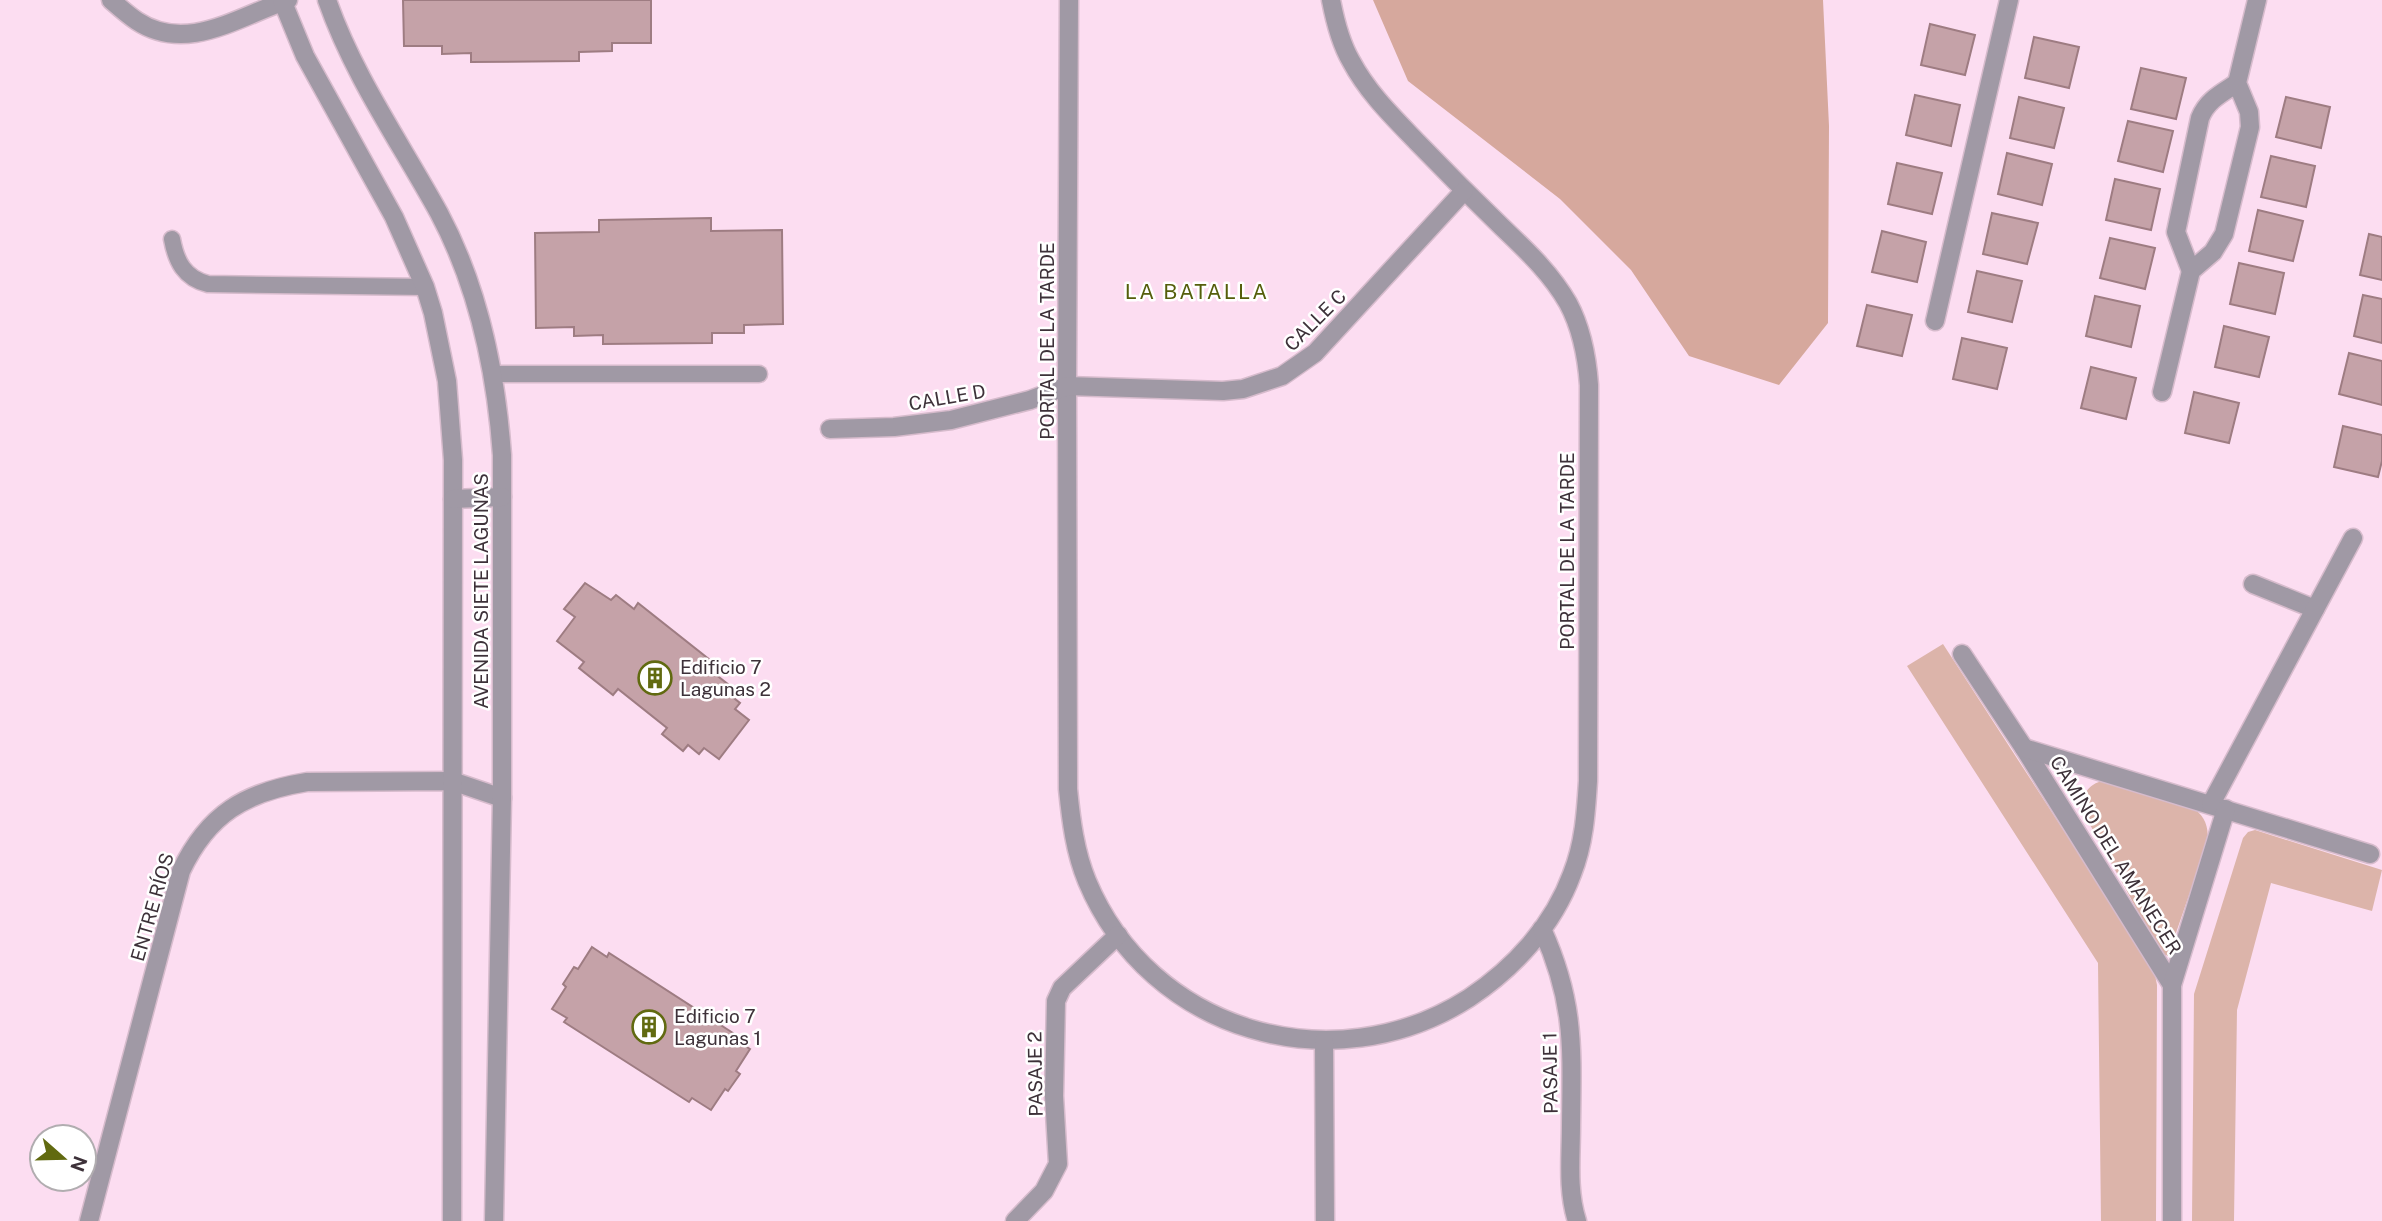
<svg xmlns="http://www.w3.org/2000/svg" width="2382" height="1221" font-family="'Public Sans',sans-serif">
<rect width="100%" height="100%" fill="#fcddf1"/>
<g fill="#dcb4aa">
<polygon points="1943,644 2154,970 2157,985 2156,1221 2101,1221 2098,963 1907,666"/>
<path d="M2107 780C2129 787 2183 799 2198 812 2207 820 2209 832 2207 843L2168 956 2161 953 2083 812C2080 794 2090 782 2107 780Z"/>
<polygon points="2255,830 2382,870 2372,911 2271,883 2237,1010 2234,1221 2192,1221 2194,994 2243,838 2248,832"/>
</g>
<polygon fill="#d6a89d" points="1373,0 1823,0 1829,126 1828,323 1779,385 1689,356 1631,270 1560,199 1408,81"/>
<g fill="#c5a2a8" stroke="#9e7c82" stroke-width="2">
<polygon points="403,0 651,0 651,43 612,43 612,51 579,52 579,61 471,62 471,53 442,54 442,46 404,46"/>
<polygon points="1930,24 1975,35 1965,75 1921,65"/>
<polygon points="2034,37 2079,47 2069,88 2025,78"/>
<polygon points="2141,68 2186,78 2176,119 2131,109"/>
<polygon points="1915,95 1960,105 1951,146 1906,135"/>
<polygon points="2019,97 2064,108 2054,148 2010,138"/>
<polygon points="2286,97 2330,107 2321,148 2276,137"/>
<polygon points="2128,121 2173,131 2163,172 2118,161"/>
<polygon points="2007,153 2052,164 2042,205 1998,194"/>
<polygon points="2271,156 2315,166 2306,207 2261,197"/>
<polygon points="1897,163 1942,173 1932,214 1888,204"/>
<polygon points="2115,179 2160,189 2151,230 2106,220"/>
<polygon points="2258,210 2303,221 2293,261 2249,251"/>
<polygon points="1992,213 2038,223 2027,264 1983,254"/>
<polygon points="711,218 711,231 782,230 783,324 744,325 744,333 712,333 712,343 603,344 603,335 574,336 574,327 536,328 535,233 599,232 599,220"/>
<polygon points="1882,231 1926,242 1917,282 1872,272"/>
<polygon points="2369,234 2382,237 2382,280 2360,275"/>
<polygon points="2110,238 2155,248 2145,289 2100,278"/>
<polygon points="2239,263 2284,273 2275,314 2230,304"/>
<polygon points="1977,271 2022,281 2012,322 1968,312"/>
<polygon points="2363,295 2382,299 2382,343 2354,336"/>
<polygon points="2095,296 2140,306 2131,347 2086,336"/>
<polygon points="1867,305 1912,315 1902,356 1857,346"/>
<polygon points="2224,326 2269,337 2259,377 2215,367"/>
<polygon points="1962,338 2007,348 1997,389 1953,379"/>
<polygon points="2349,353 2382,361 2382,405 2339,394"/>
<polygon points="2091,367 2136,378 2126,419 2081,408"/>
<polygon points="2194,392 2239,403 2229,443 2185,433"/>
<polygon points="2343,426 2382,435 2382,461 2378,477 2334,467"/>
<polygon points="585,583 611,600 616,595 634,609 638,603 715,664 710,670 729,685 725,691 740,703 735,709 749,720 719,759 704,748 699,754 688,745 683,751 662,734 667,728 618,689 613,695 579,668 584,662 557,641 575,617 564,609"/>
<polygon points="592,947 607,957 609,953 733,1033 731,1037 750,1049 736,1071 740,1074 728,1091 725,1089 711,1110 692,1098 689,1102 564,1022 567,1018 552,1009 566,987 563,984 574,967 578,969"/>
</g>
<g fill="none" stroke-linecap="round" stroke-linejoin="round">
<defs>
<g id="service">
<path d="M172 239C176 261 184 278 208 284L425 287"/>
<polyline points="493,374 759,374"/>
</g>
<g id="minor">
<path d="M111 0C119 7 128 15 137 21 187 54 239 16 288 0"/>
<path d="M1069 0 1067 386 1068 789C1071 820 1075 852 1087 881 1150 1032 1333 1085 1469 998 1514 968 1553 926 1572 874 1584 844 1586 813 1588 781L1589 385C1587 357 1582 329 1568 303 1551 273 1526 250 1502 227 1473 199 1446 172 1418 143 1393 117 1368 93 1351 61 1340 42 1335 21 1331 0"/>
<path d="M2191 271 2176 232 2200 118C2207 100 2222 93 2237 83"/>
<polyline points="1935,321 2009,0"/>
<polyline points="2162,392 2191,271 2213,252 2224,234 2250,127 2249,112 2237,83 2257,0"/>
<polyline points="830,429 894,427 951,420 1030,400 1067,386 1223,391 1243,389 1282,376 1315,353 1464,191"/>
<polyline points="2253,584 2315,609"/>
<polyline points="1962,654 2024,748 2172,985"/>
<polyline points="2024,748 2370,854"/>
<polyline points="2211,804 2353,538"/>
<path d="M1542 929C1575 1002 1572 1047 1571 1125 1571 1157 1567 1190 1577 1221"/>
<polyline points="1324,1041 1325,1221"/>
<path d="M89 1221 181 871C208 814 245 792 307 782L452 781 502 798"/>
<polyline points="1015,1221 1044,1191 1058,1164 1054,1096 1056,1001 1062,988 1118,935"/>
<polyline points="2172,1221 2172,985 2226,809"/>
</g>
<g id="tertiary">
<polyline points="282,0 305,56 394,217 425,287 433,313 447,381 453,460 452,1221"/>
<path d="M327 0C354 77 400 142 439 213 479 288 496 371 502 455V798L494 1221"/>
<polyline points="453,499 502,497"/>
</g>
</defs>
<use href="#service" stroke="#d6bbcc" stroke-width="19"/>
<use href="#minor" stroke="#d6bbcc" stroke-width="21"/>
<use href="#tertiary" stroke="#d6bbcc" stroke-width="21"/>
<use href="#service" stroke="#a099a5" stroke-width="16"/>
<use href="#minor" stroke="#a099a5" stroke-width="18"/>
<use href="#tertiary" stroke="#a099a5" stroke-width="18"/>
</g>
<defs>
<symbol id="building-ring" viewBox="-11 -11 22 22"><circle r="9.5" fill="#fff" stroke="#616a10" stroke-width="1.5"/><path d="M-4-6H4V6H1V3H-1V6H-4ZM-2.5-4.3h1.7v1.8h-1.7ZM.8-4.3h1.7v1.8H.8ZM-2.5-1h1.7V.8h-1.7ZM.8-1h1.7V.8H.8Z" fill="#616a10"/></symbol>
</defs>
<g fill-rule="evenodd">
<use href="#building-ring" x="636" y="659" width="38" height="38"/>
<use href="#building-ring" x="630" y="1008" width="38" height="38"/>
</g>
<g text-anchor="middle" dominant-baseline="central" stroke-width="5" stroke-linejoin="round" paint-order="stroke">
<g font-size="19" fill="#3d3139" stroke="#fff">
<text transform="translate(1315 320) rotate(-45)">CALLE C</text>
<text transform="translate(1047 341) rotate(-90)">PORTAL DE LA TARDE</text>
<text transform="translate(947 397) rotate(-10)">CALLE D</text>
<text transform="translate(1567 551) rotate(-90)">PORTAL DE LA TARDE</text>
<text transform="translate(481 591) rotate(-90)">AVENIDA SIETE LAGUNAS</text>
<text transform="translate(2116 855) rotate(58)">CAMINO DEL AMANECER</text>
<text transform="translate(152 907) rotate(-74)">ENTRE RÍOS</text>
<text transform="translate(1550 1073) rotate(-91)">PASAJE 1</text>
<text transform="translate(1035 1074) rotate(-91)">PASAJE 2</text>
</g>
<g font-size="19" fill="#3d3139" stroke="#fff" text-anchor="start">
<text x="680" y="667">Edificio 7<tspan x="680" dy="22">Lagunas 2</tspan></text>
<text x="674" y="1016">Edificio 7<tspan x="674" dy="22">Lagunas 1</tspan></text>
</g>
<g font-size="21" letter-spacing="2" fill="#555e0b" stroke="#fff">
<text x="1197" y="291">LA BATALLA</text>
</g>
</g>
<g transform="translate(63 1158) rotate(110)"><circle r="33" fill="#ffffff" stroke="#b1adb0" stroke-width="2"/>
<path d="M0-5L12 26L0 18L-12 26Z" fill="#616a10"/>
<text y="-10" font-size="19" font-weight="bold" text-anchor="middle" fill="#3d3139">N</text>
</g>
</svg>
